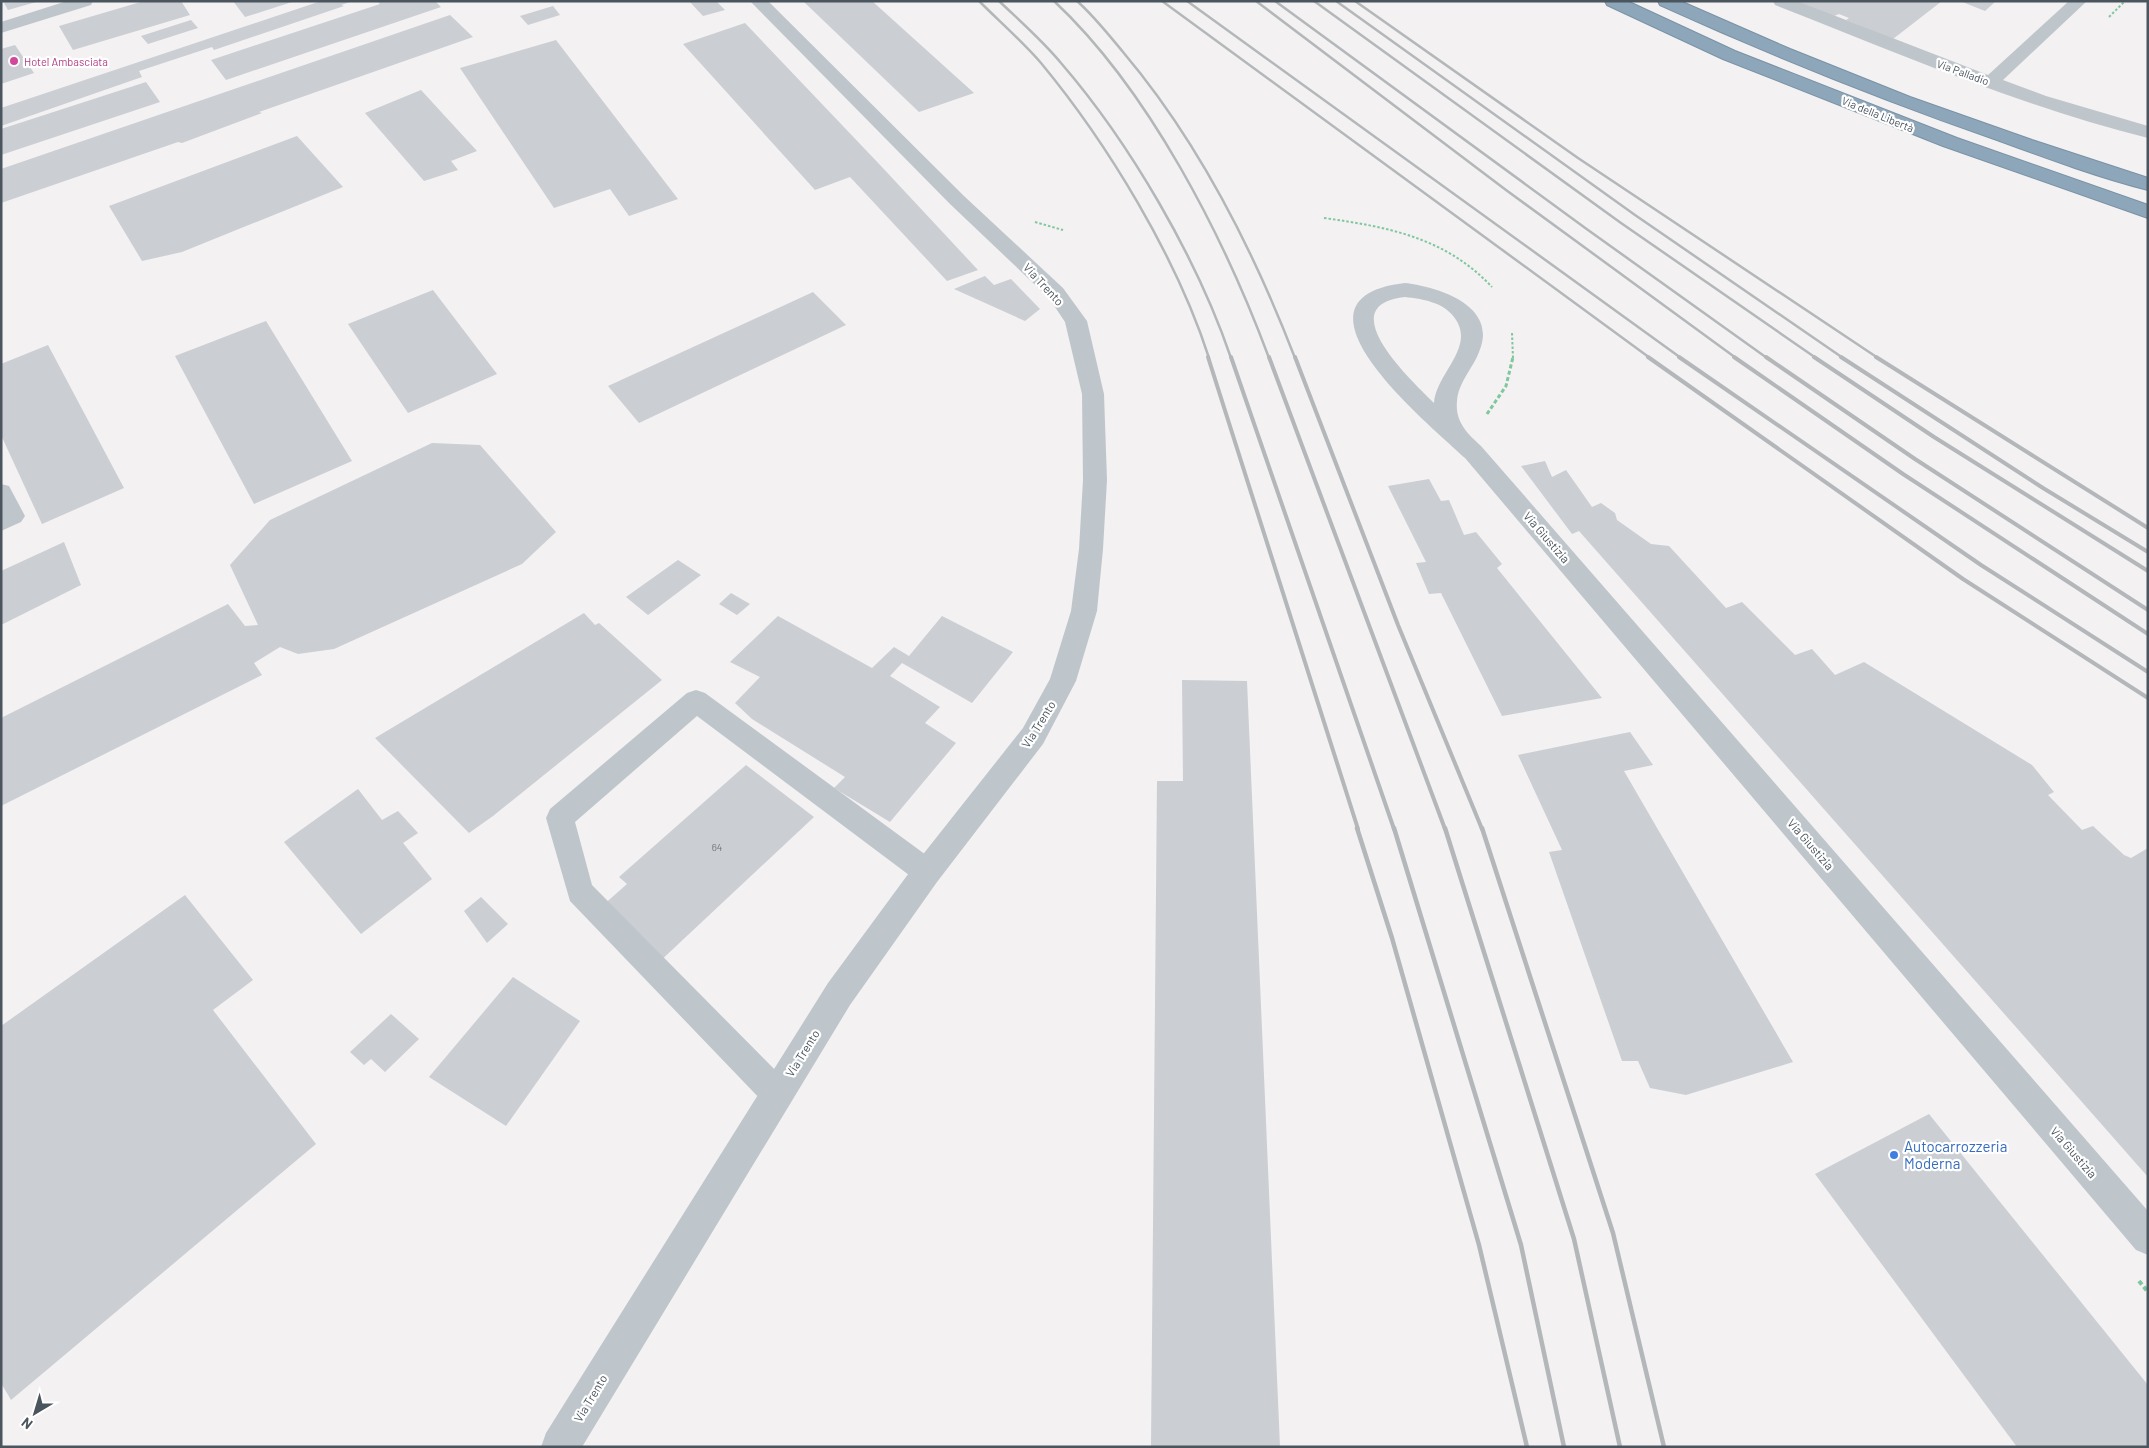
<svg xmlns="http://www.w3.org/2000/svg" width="2149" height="1448" font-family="Barlow,sans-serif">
<rect width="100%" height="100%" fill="#f3f1f1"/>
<g fill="#cbced3">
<polygon points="3,1 35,1 36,2 8,10"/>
<polygon points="144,1 181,1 190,15 73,50 59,26"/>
<polygon points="233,1 292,1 292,2 245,17"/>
<polygon points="321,1 350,2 341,5 344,6 214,50 212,47 139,71 142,77 1,126 1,108"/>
<polygon points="377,1 435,1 441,7 226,80 211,60 380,4"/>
<polygon points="689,1 716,1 725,10 703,16"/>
<polygon points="803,1 872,1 974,93 919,112"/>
<polygon points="1796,1 1942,1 1893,39 1846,20 1849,18 1839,14 1834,16"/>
<polygon points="1960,1 1996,1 1985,11"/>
<polygon points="553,6 560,15 528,25 520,16"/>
<polygon points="450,15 473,37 259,112 262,113 182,143 178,142 1,203 1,169"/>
<polygon points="191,20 198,28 148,44 141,36"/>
<polygon points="745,23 881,166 978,270 947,281 850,177 815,190 683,44"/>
<polygon points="556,40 678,199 629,216 610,189 554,208 460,68"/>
<polygon points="15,45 34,73 1,84 1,49"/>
<polygon points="146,82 160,102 1,155 1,129"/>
<polygon points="421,90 477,151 451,161 458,170 424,181 365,113"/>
<polygon points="297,136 343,187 182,252 142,261 109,206"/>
<polygon points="985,276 994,285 1011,279 1040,309 1025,321 954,289"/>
<polygon points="433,290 497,374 408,413 348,324"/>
<polygon points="813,292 846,325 639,423 608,386"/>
<polygon points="266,321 352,461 254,504 175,356"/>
<polygon points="48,345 124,488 42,524 1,435 1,364"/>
<polygon points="432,443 480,445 556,532 522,564 334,649 298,654 280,647 254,663 262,675 1,806 1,718 228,604 245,626 258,625 230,565 270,520"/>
<polygon points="1545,461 1552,477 1566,470 1592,507 1601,503 1615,513 1617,520 1651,544 1669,546 1726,608 1742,602 1795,655 1812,649 1835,675 1864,662 2032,765 2054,792 2048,795 2082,830 2093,826 2124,855 2131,858 2148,848 2148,1177 1579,531 1572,534 1521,466"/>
<polygon points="1429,479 1441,501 1449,500 1464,535 1476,532 1502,564 1497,568 1602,698 1502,716 1441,593 1429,594 1416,563 1426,562 1388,486"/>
<polygon points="64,542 81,585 1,625 1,571"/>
<polygon points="678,560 701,575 648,615 626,597"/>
<polygon points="731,593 750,604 737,615 719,604"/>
<polygon points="584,613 595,625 599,623 662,680 493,816 469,833 375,738"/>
<polygon points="778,616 872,668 894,647 909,656 942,616 1013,652 972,703 902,663 890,676 940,707 925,723 956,743 890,822 834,788 845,777 752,719 735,703 760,677 730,662"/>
<polygon points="1182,680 1247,681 1280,1447 1151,1447 1157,781 1183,781"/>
<polygon points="1630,732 1653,765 1624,771 1793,1062 1686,1095 1650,1088 1638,1061 1622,1061 1549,852 1562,850 1518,755"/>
<polygon points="746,765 814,817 657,964 601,907 627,884 619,877"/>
<polygon points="358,789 382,820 398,811 418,833 403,843 432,879 361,934 284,842"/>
<polygon points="185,895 253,980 213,1010 316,1144 11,1400 1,1383 1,1026"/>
<polygon points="481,897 508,924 487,943 464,911"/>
<polygon points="513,977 580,1021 506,1126 429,1077"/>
<polygon points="391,1014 419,1039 385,1072 371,1059 364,1065 350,1052"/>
<polygon points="1929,1114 2148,1385 2148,1447 2017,1447 1815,1174"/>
</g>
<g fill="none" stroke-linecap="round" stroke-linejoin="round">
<defs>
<g id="motorway">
<polygon points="1605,1 1627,1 1735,51 1957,138 2148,205 2148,218 1943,146 1723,59 1607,5"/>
<path d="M1658 1H1680L1790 49 1910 97 2032 140 2148 178V190C2097 177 2046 158 1997 140 1882 100 1770 55 1660 5Z"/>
</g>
</defs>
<use href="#motorway" stroke="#7992a6" stroke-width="2"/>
<g stroke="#7fc79f" stroke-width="2" stroke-dasharray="2.5 2" stroke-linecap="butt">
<polyline points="2109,17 2125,1"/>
<path d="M1324 218C1389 227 1446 238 1492 287"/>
<polyline points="1035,222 1063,230"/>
<polyline points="1512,333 1513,358"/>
</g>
<polyline stroke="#7fc79f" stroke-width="3" stroke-dasharray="4 2.5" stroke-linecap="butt" points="1487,414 1506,386 1513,357"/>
<polyline stroke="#7fc79f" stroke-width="4" stroke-dasharray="4.5 3" stroke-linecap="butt" points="2139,1281 2148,1292"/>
<g fill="#bec6cc" fill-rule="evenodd">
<polygon points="1,484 9,486 25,516 21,522 1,531"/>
<polygon points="696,690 705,693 937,863 941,872 937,881 927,885 917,881 697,716 575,822 592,885 787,1082 792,1093 787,1104 776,1109 765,1104 570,901 546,818 550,809 687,693"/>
</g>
<g fill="#bec6cc" fill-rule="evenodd">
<polygon points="67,1 93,1 91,5 1,33 1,22"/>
<path d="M1773 1H1797L1988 75 2069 1H2087L2003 80 2046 96 2148 126V138C2020 106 1898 53 1775 5Z"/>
<path d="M1405 283C1439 287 1499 306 1479 352 1473 368 1458 383 1457 401 1455 422 1467 433 1481 446L2148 1211V1255L2136 1250 1465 458C1428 423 1274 298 1405 283ZM1405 297C1422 299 1443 302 1454 317 1477 347 1436 373 1434 403 1411 380 1330 305 1405 297Z"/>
</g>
<polygon fill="#bec6cc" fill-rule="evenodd" points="750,1 768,1 964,196 1063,288 1087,321 1104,394 1107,480 1103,549 1097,611 1076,681 1043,744 937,882 850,1005 582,1447 541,1447 546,1433 828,983 917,862 1023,728 1050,679 1071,611 1079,549 1083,480 1082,394 1065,322 1049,298 950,204"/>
<use href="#motorway" fill="#8ea6ba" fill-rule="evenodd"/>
<g stroke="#b4b7ba" stroke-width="2.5">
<path d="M979 1C999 21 1022 41 1041 63 1108 144 1177 258 1209 358"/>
<path d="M999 1C1020 21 1043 41 1061 63 1130 143 1197 258 1231 358"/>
<path d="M1054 1C1149 90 1224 237 1269 358"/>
<path d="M1077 1C1094 16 1108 34 1123 52 1199 142 1253 249 1295 358"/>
<polyline points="1162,1 1650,358"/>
<polyline points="1187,1 1681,358"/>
<polyline points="1256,1 1506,190 1736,358"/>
<polyline points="1275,1 1588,230 1767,358"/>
<polyline points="1314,1 1621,223 1816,358"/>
<polyline points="1336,1 1635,215 1843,358"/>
<polyline points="1355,1 1578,158 1878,358"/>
</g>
<g stroke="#b4b7ba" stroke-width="4">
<polyline points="1208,357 1358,829"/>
<polyline points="1231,357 1394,829"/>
<polyline points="1269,357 1445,829"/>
<polyline points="1295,357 1398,625 1482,829"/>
<polyline points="1648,357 1963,579 2148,698"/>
<polyline points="1679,357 1981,565 2148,672"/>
<polyline points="1734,357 1903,474 2148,634"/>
<polyline points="1766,357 1915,459 2148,610"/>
<polyline points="1814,357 1934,437 2148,571"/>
<polyline points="1841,357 2043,488 2148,552"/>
<polyline points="1876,357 2148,528"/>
</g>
<g stroke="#b4b7ba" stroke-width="4.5">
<polyline points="1357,828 1392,938 1479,1245 1527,1447"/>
<polyline points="1394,828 1521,1245 1564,1447"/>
<polyline points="1445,828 1574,1239 1620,1447"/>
<polyline points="1482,828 1613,1233 1664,1447"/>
</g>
</g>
<circle fill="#d1479c" stroke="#fff" stroke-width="2" cx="14" cy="61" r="5"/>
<circle fill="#3f7fe0" stroke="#fff" stroke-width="2" cx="1894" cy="1155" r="5"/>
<g text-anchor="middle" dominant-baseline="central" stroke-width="4.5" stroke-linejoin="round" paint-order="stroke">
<g font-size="10" fill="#6a737a">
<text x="717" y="847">64</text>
</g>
<g font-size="11" fill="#b23c85" stroke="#fff" text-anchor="start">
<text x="24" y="61">Hotel Ambasciata</text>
</g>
<g font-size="11" fill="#4a555d" stroke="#fff">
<text transform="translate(1963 72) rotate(20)">Via Palladio</text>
<text transform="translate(1878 114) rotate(22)">Via della Libertà</text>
</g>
<g font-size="12" fill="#4a555d" stroke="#fff">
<text transform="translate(1044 284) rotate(47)">Via Trento</text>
<text transform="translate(1547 537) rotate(49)">Via Giustizia</text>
<text transform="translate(1038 724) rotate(-58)">Via Trento</text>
<text transform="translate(1811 844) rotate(49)">Via Giustizia</text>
<text transform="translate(802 1053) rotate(-58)">Via Trento</text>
<text transform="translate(2074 1152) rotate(49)">Via Giustizia</text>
<text transform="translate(590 1398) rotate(-59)">Via Trento</text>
</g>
<g font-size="15" fill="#366cbe" stroke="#fff" text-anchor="start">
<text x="1904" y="1146">Autocarrozzeria<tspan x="1904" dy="17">Moderna</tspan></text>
</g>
</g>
<rect width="2149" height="1448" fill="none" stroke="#4a555d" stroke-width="5"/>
<g transform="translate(35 1413) rotate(218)" stroke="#ffffff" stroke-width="4" paint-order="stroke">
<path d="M0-4L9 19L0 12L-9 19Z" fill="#4a555d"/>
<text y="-8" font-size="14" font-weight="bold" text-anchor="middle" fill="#4a555d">N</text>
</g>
</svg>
